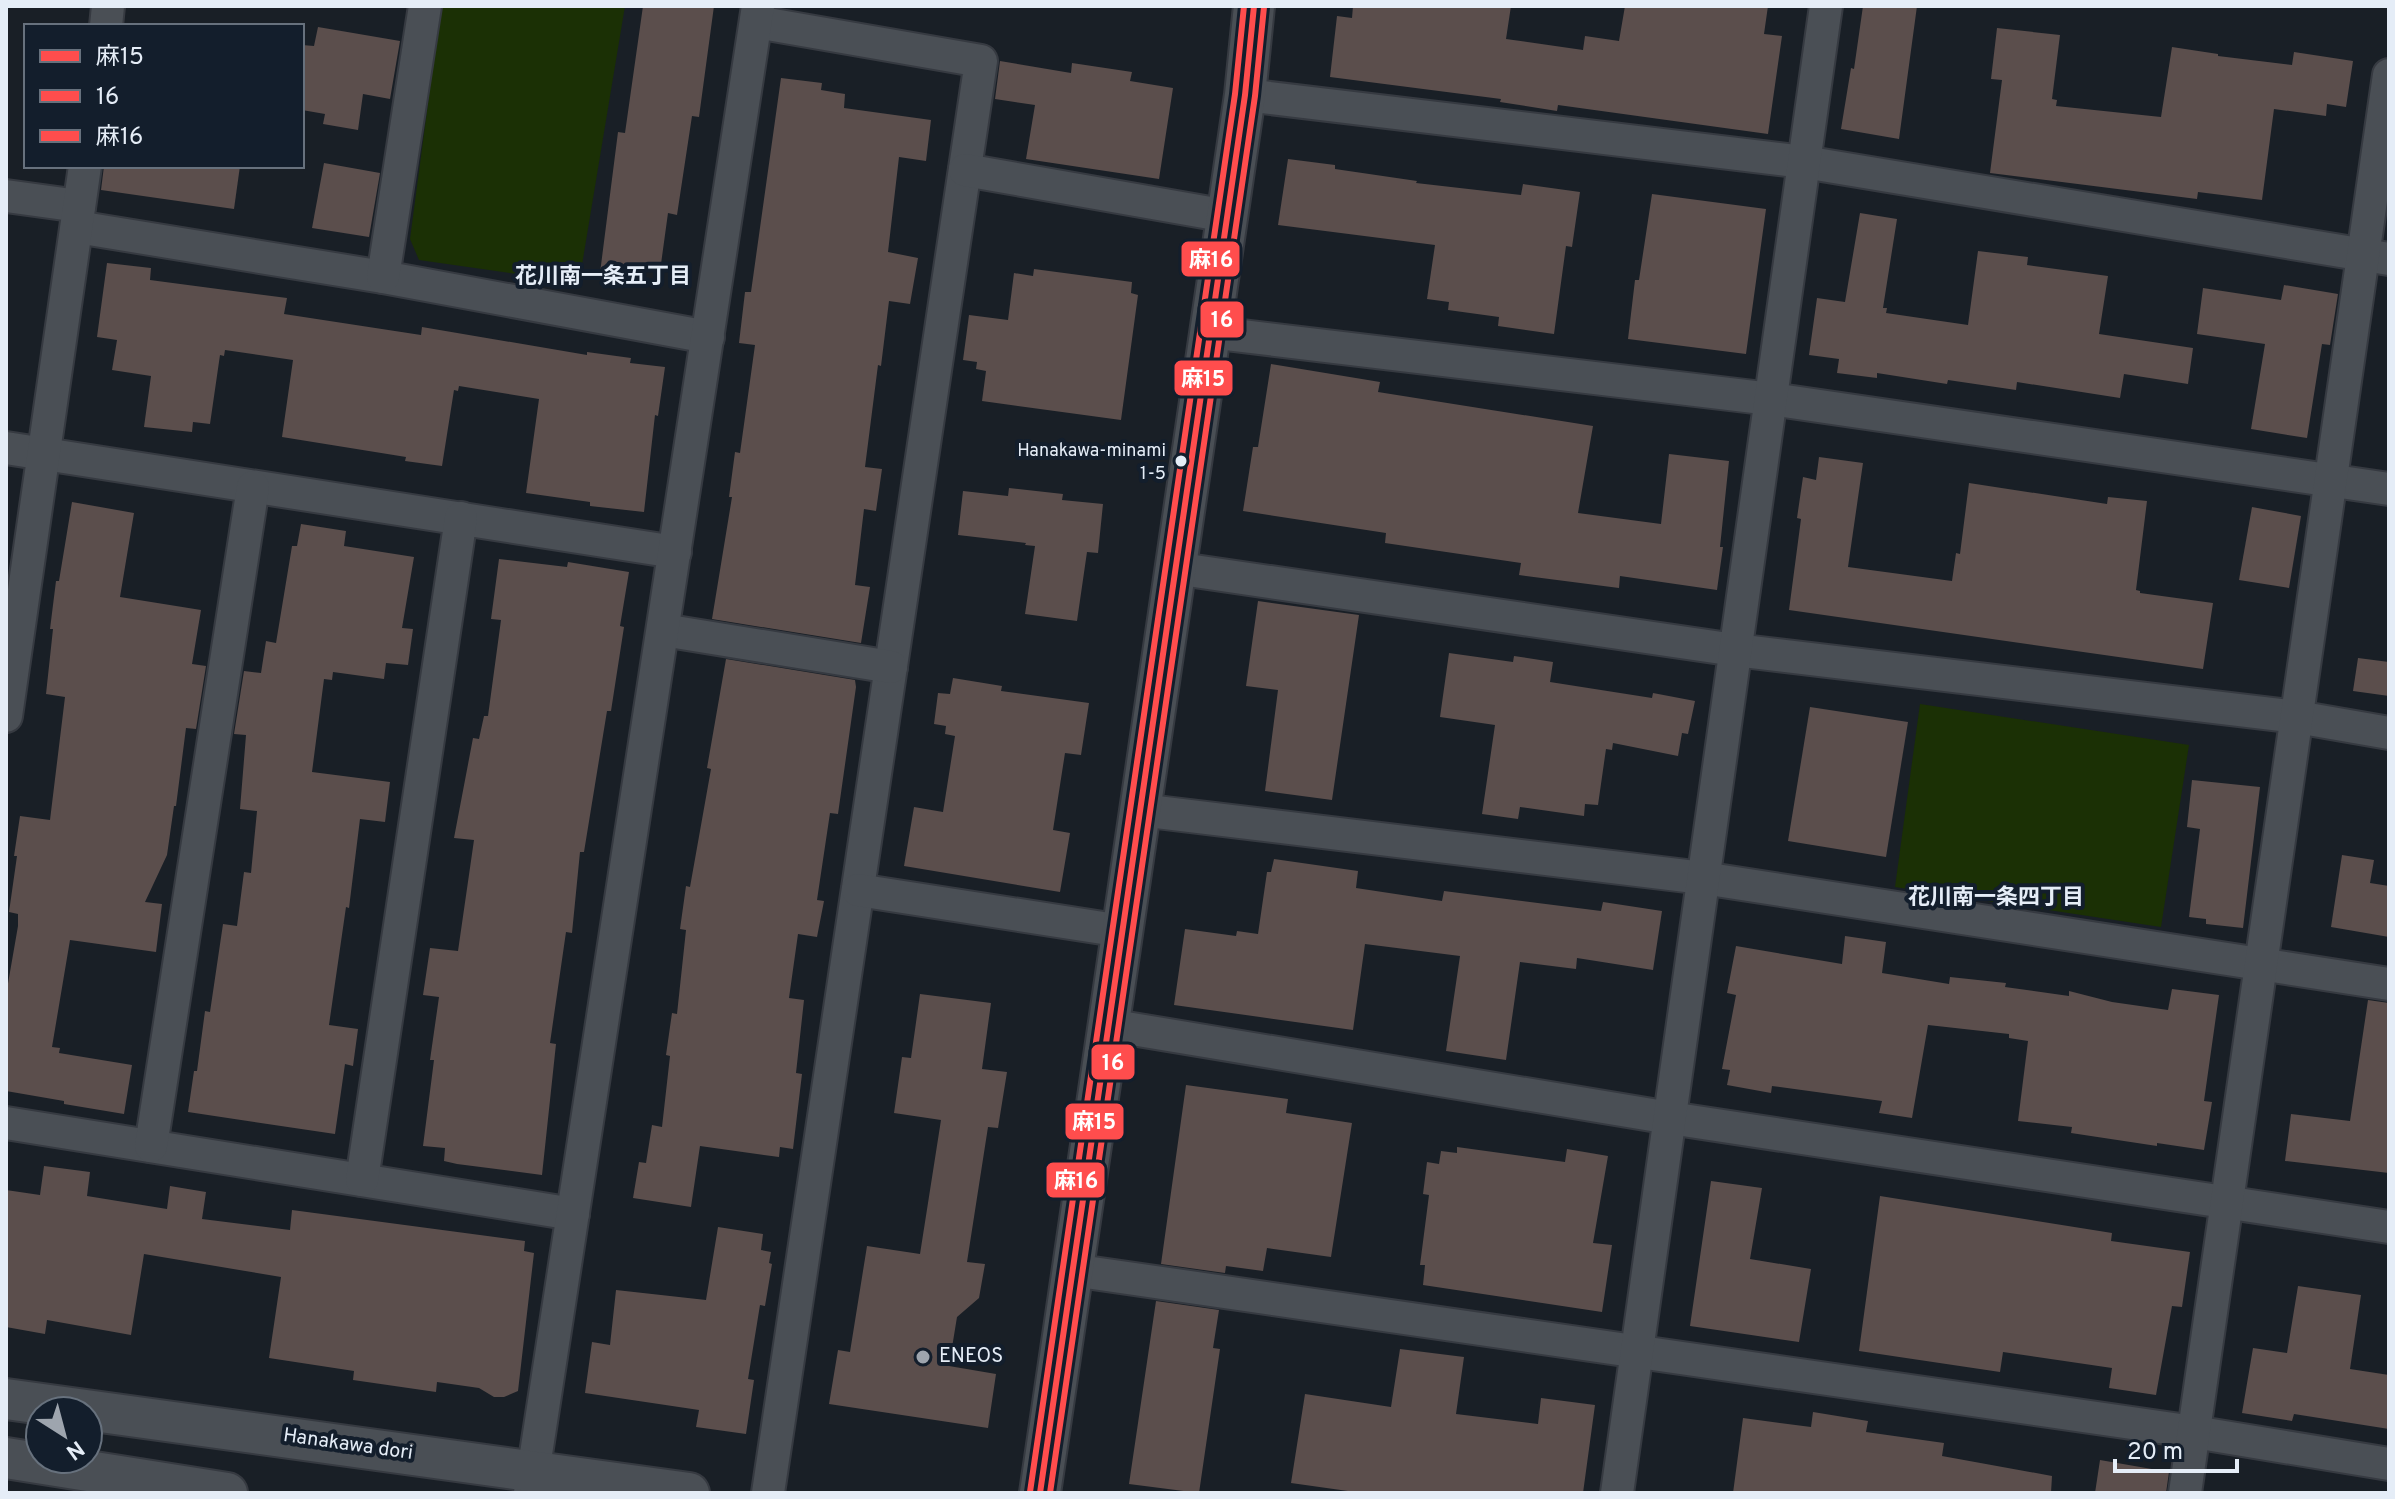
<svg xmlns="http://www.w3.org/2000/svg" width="2395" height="1499" font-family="Overpass,'Noto Sans JP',sans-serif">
<rect width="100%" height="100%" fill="#191f26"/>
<g fill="#1b3005">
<polygon points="441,6 625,6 579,283 419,260 410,239"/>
<polygon points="1920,704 2189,745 2161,927 1895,887"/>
</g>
<g fill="#5b4e4c">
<polygon points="643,6 714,6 699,117 692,116 677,215 668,213 661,264 647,262 645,279 600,273 618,132 625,133"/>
<polygon points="1353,6 1511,6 1506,39 1583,50 1585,36 1619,41 1625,6 1768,6 1764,34 1782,36 1768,134 1558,105 1557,111 1500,102 1501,99 1330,77 1337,16 1352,18"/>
<polygon points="1863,6 1917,6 1899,139 1841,129 1851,68 1854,69"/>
<polygon points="318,27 400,41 390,99 363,94 358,130 323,124 325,114 302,110 302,45 314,46"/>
<polygon points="1997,28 2060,35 2052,99 2057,100 2056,106 2161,117 2172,47 2218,54 2218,56 2292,65 2294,52 2353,61 2346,107 2327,104 2326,116 2274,109 2262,200 2198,192 2197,199 1990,173 2002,80 1991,79"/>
<polygon points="1000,61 1071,73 1072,63 1132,72 1130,81 1173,88 1159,179 1026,159 1035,105 995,99"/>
<polygon points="781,78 822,83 821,90 845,94 844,108 931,120 926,161 899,157 888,252 918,258 910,304 889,301 881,366 878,365 865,467 882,469 876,511 864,509 855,585 870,587 861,643 712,619 732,497 729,497 735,452 740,453 755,345 739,343 745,292 751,292"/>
<polygon points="1288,159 1335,165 1335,169 1417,181 1416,183 1521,195 1523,184 1580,192 1572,247 1566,246 1554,334 1498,326 1499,317 1448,310 1449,302 1427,299 1435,245 1278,225"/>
<polygon points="324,163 380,173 369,237 312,228"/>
<polygon points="104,166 240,166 234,209 101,190"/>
<polygon points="1652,194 1766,209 1746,354 1628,339 1635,280 1639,280"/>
<polygon points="1860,213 1897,219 1883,308 1887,308 1886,313 1968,325 1978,251 2028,257 2027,265 2108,276 2099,334 2193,348 2188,384 2124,374 2120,398 2017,382 2016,390 1948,380 1947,384 1877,373 1877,378 1837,373 1839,359 1809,355 1817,298 1845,302"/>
<polygon points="107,263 151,268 150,280 287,298 284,314 421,335 422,327 587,355 587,352 631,358 630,363 665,367 658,416 655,415 644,512 590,506 590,502 526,493 539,399 459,386 458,391 454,390 442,466 405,461 406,457 282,437 293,360 225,350 224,356 220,355 210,424 193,422 192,432 144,427 151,376 112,370 117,340 97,337"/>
<polygon points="1034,269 1132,282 1131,293 1138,295 1121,420 982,401 986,371 976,369 977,362 963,360 969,315 1008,320 1014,273 1033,276"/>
<polygon points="2284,285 2338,294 2330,345 2322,344 2307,438 2251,429 2265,344 2197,334 2203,288 2281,300"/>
<polygon points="1271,364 1380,382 1378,392 1593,426 1578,513 1661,524 1669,454 1729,461 1720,547 1723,547 1717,590 1620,576 1619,588 1519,575 1521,563 1385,543 1386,533 1243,511 1253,447 1258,447"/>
<polygon points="1819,457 1863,463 1848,567 1952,581 1956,553 1960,554 1969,483 2107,504 2108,497 2147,501 2136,590 2140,591 2140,593 2213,603 2203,669 1789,610 1801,519 1797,518 1803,477 1816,480"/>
<polygon points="1009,488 1063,494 1062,500 1103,504 1098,553 1087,552 1077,621 1025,614 1035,546 1025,545 1026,543 958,535 963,491 1008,496"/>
<polygon points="72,502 134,513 120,597 201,610 192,664 206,666 196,729 186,728 176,806 174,806 167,855 145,902 162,904 156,952 70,940 52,1047 60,1048 59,1053 132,1065 124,1114 64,1104 64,1101 6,1091 6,995 18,926 18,914 9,912 17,856 14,856 20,816 50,820 65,697 46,694 53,629 50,629 56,581 59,581"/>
<polygon points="2252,507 2301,516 2289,588 2239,580"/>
<polygon points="301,524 346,531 344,546 414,557 402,628 413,629 408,665 386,663 384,679 333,672 332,680 324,679 312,772 390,782 385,822 360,819 349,908 346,907 329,1025 358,1029 353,1066 345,1064 335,1134 188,1112 194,1071 197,1071 205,1011 210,1012 223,924 237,926 244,872 251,873 257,811 240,809 246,735 234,734 244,671 261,673 266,641 276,643 292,546 297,546"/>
<polygon points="499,559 567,567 568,562 629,572 620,626 624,627 611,711 607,711 584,852 580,852 572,933 566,932 550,1043 556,1044 542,1175 457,1164 444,1161 445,1148 423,1146 434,1060 430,1060 439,997 423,995 430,948 458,951 474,840 454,838 473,738 479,739 484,716 488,716 501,620 491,619"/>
<polygon points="1258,601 1359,615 1332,800 1265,791 1278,690 1246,686"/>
<polygon points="1449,653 1513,662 1514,656 1553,662 1550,682 1652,698 1653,693 1695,701 1688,734 1682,733 1678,756 1613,743 1612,750 1606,749 1598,805 1585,804 1584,816 1520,807 1518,819 1482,814 1495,725 1440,717"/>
<polygon points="2358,658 2389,662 2389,696 2353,691"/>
<polygon points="726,659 855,680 856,687 838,814 830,813 817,900 824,901 817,937 798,934 789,998 804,1000 796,1073 802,1074 793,1149 780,1147 779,1157 700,1146 691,1207 633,1198 639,1162 646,1163 652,1125 662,1127 670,1056 666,1055 672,1013 677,1014 686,930 680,929 686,886 690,887 711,769 707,768"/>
<polygon points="953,678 1002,686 1001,691 1089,703 1081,755 1065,753 1053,830 1070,833 1060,892 904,866 914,807 943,812 955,736 945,734 946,726 934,724 938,693 950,694"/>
<polygon points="1810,707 1908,722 1886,857 1788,841"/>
<polygon points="2192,780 2260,787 2243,928 2206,924 2206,919 2189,917 2200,829 2187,827"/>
<polygon points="2342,855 2374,860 2370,883 2389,886 2389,937 2331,927"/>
<polygon points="1274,859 1358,871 1356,888 1442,901 1444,891 1601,911 1603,902 1662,911 1653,970 1577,958 1576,969 1520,962 1506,1060 1446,1051 1460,956 1365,944 1353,1030 1174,1005 1185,929 1236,936 1237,931 1258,934 1267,872 1271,872"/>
<polygon points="1845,936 1886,942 1882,973 1949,984 1950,977 2006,983 2005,987 2069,996 2069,991 2112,1002 2168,1010 2172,989 2219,995 2204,1101 2212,1102 2204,1150 2157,1143 2157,1146 2071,1133 2072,1127 2018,1121 2028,1041 2009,1038 2009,1034 1928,1025 1912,1118 1879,1113 1882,1101 1772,1086 1771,1093 1727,1085 1730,1070 1722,1069 1736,995 1727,993 1736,946 1842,964"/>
<polygon points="920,994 991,1003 982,1069 1007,1072 998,1128 988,1127 967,1262 985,1264 979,1298 957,1317 949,1366 996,1374 988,1428 829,1404 838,1350 850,1352 867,1246 920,1254 941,1120 894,1113 902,1057 911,1058"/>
<polygon points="2368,1000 2389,1003 2389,1173 2285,1161 2291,1114 2350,1121"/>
<polygon points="1186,1085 1288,1099 1286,1113 1352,1123 1331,1257 1267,1248 1263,1271 1226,1266 1225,1273 1161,1264"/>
<polygon points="1457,1147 1565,1162 1567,1149 1608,1156 1593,1243 1612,1245 1602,1312 1423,1285 1425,1265 1420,1265 1429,1195 1423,1194 1427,1162 1439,1164 1441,1151 1457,1153"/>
<polygon points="44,1166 90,1172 87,1196 167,1209 170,1186 206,1192 202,1219 290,1230 292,1210 525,1241 524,1251 534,1253 518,1391 504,1397 494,1397 479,1388 437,1382 436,1392 353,1380 354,1371 269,1358 281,1277 144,1254 131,1335 47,1320 45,1334 6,1327 6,1190 40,1195"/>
<polygon points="1711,1181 1762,1188 1750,1259 1811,1269 1799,1342 1690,1326"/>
<polygon points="1880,1196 2112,1233 2111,1241 2190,1252 2182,1307 2172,1306 2156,1395 2109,1388 2112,1368 2003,1352 2000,1372 1859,1351"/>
<polygon points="718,1227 763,1234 761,1250 771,1252 769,1263 772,1264 765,1306 760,1305 748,1379 754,1380 746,1434 696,1427 699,1410 585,1393 592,1342 610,1345 616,1290 706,1300"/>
<polygon points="2298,1286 2361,1295 2350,1369 2389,1375 2389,1429 2294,1414 2292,1421 2242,1413 2253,1348 2287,1353"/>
<polygon points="1156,1301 1219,1310 1213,1348 1220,1349 1199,1493 1129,1484"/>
<polygon points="1400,1349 1464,1357 1456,1414 1538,1424 1541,1398 1595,1405 1583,1493 1362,1493 1291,1483 1305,1394 1391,1407"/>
<polygon points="1813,1412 1868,1421 1866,1432 1944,1443 1942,1456 2052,1476 2051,1493 1733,1493 1743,1418 1811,1427"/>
<polygon points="2100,1460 2169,1472 2166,1493 2095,1493"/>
</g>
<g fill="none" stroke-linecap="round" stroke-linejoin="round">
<defs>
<g id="minor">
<polyline points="756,22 981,61 768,1493"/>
<polyline points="106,26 108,6"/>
<polyline points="1245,95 1804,162 2389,259"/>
<polyline points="965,170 1227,216"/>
<polyline points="6,196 79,206"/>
<polyline points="77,227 383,277 708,337"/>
<polyline points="383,277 425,6"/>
<polyline points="1209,332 1771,399 2389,489"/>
<polyline points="6,448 675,552"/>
<polyline points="1174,568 1735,650 2297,717 2389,733"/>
<polyline points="663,630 891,667"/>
<polyline points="6,716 85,166"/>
<polyline points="1140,810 1703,878 2389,984"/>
<polyline points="858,890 1122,931"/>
<polyline points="1108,1025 1670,1118 2389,1227"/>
<polyline points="6,1123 573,1214"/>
<polyline points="151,1146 253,487"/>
<polyline points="362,1180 461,518"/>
<polyline points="1072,1270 2194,1432 2389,1464"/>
<polyline points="530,1493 758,6"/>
<polyline points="1617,1493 1826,6"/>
<polyline points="2185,1493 2389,75"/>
</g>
<g id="tertiary">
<polyline points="6,1399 689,1493"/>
<polyline points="6,1458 227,1493"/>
<polyline points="1040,1493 1245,95 1254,6"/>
</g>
</defs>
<use href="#minor" stroke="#363a41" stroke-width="36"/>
<use href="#tertiary" stroke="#363a41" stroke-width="44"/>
<use href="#minor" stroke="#4a4f55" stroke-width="32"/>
<use href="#tertiary" stroke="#4a4f55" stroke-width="40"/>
<defs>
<polyline id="bus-1" points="1040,1493 1245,95 1254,6"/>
<polyline id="bus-2" points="1050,1493 1255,96 1264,7"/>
<polyline id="bus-3" points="1030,1492 1235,94 1244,6"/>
</defs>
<use href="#bus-1" stroke="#131e2c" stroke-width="12"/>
<use href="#bus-2" stroke="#131e2c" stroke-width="12"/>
<use href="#bus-3" stroke="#131e2c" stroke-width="12"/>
<use href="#bus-1" stroke="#ff4d4d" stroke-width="6"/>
<use href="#bus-2" stroke="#ff4d4d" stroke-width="6"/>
<use href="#bus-3" stroke="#ff4d4d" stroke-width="6"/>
</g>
<circle fill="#e5edf7" stroke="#131e2c" stroke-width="3" cx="1181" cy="461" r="7"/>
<circle fill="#9ea5ae" stroke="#131e2c" stroke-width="3" cx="923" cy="1357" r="8"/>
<g text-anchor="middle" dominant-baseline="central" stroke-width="8" stroke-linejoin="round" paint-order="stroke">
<g font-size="18" fill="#e5edf7" stroke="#131e2c" text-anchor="end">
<text x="1166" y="451">Hanakawa-minami<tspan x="1166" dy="23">1-5</tspan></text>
</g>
<g font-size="20" fill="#e5edf7" stroke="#131e2c" text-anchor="start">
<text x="939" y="1357">ENEOS</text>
</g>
<g font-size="20" fill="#e5edf7" stroke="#131e2c">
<text transform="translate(348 1445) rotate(8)">Hanakawa dori</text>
</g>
<g font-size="22" font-weight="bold" fill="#e5edf7" stroke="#131e2c">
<text x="603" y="277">花川南一条五丁目</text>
<text x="1996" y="898">花川南一条四丁目</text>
</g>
</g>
<g stroke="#131e2c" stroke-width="3">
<rect x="1180" y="240" width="61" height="38" rx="8" fill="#ff4d4d"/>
<rect x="1199" y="300" width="46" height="39" rx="8" fill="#ff4d4d"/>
<rect x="1173" y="359" width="61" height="38" rx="8" fill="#ff4d4d"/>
<rect x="1090" y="1043" width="46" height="38" rx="8" fill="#ff4d4d"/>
<rect x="1064" y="1102" width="61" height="39" rx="8" fill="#ff4d4d"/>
<rect x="1045" y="1161" width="61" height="38" rx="8" fill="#ff4d4d"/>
</g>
<g font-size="22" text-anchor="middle" font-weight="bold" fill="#fff">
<text x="1211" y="267">麻16</text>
<text x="1222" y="327">16</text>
<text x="1203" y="386">麻15</text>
<text x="1113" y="1070">16</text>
<text x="1094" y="1129">麻15</text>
<text x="1076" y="1188">麻16</text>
</g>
<rect width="2395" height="1499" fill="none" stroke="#e5edf7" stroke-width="16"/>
<rect x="24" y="24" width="280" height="144" fill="#131e2c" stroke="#67717d" stroke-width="2"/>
<rect x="40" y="50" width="40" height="12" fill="#ff4d4d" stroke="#67717d" stroke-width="2"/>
<text x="96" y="64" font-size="24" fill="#e5edf7">麻15</text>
<rect x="40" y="90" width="40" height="12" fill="#ff4d4d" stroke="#67717d" stroke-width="2"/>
<text x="96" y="104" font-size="24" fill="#e5edf7">16</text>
<rect x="40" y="130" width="40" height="12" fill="#ff4d4d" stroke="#67717d" stroke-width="2"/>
<text x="96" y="144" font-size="24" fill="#e5edf7">麻16</text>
<g transform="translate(64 1435) rotate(144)"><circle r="38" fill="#131e2c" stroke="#67717d" stroke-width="2"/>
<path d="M0-6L14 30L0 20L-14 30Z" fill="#9ea5ae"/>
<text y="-12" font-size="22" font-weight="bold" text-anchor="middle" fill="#e5edf7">N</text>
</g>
<path d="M2115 1459v12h122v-12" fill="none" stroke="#e5edf7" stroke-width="4"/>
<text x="2127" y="1459" font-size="24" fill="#e5edf7" stroke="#131e2c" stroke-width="6" paint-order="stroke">20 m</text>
</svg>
